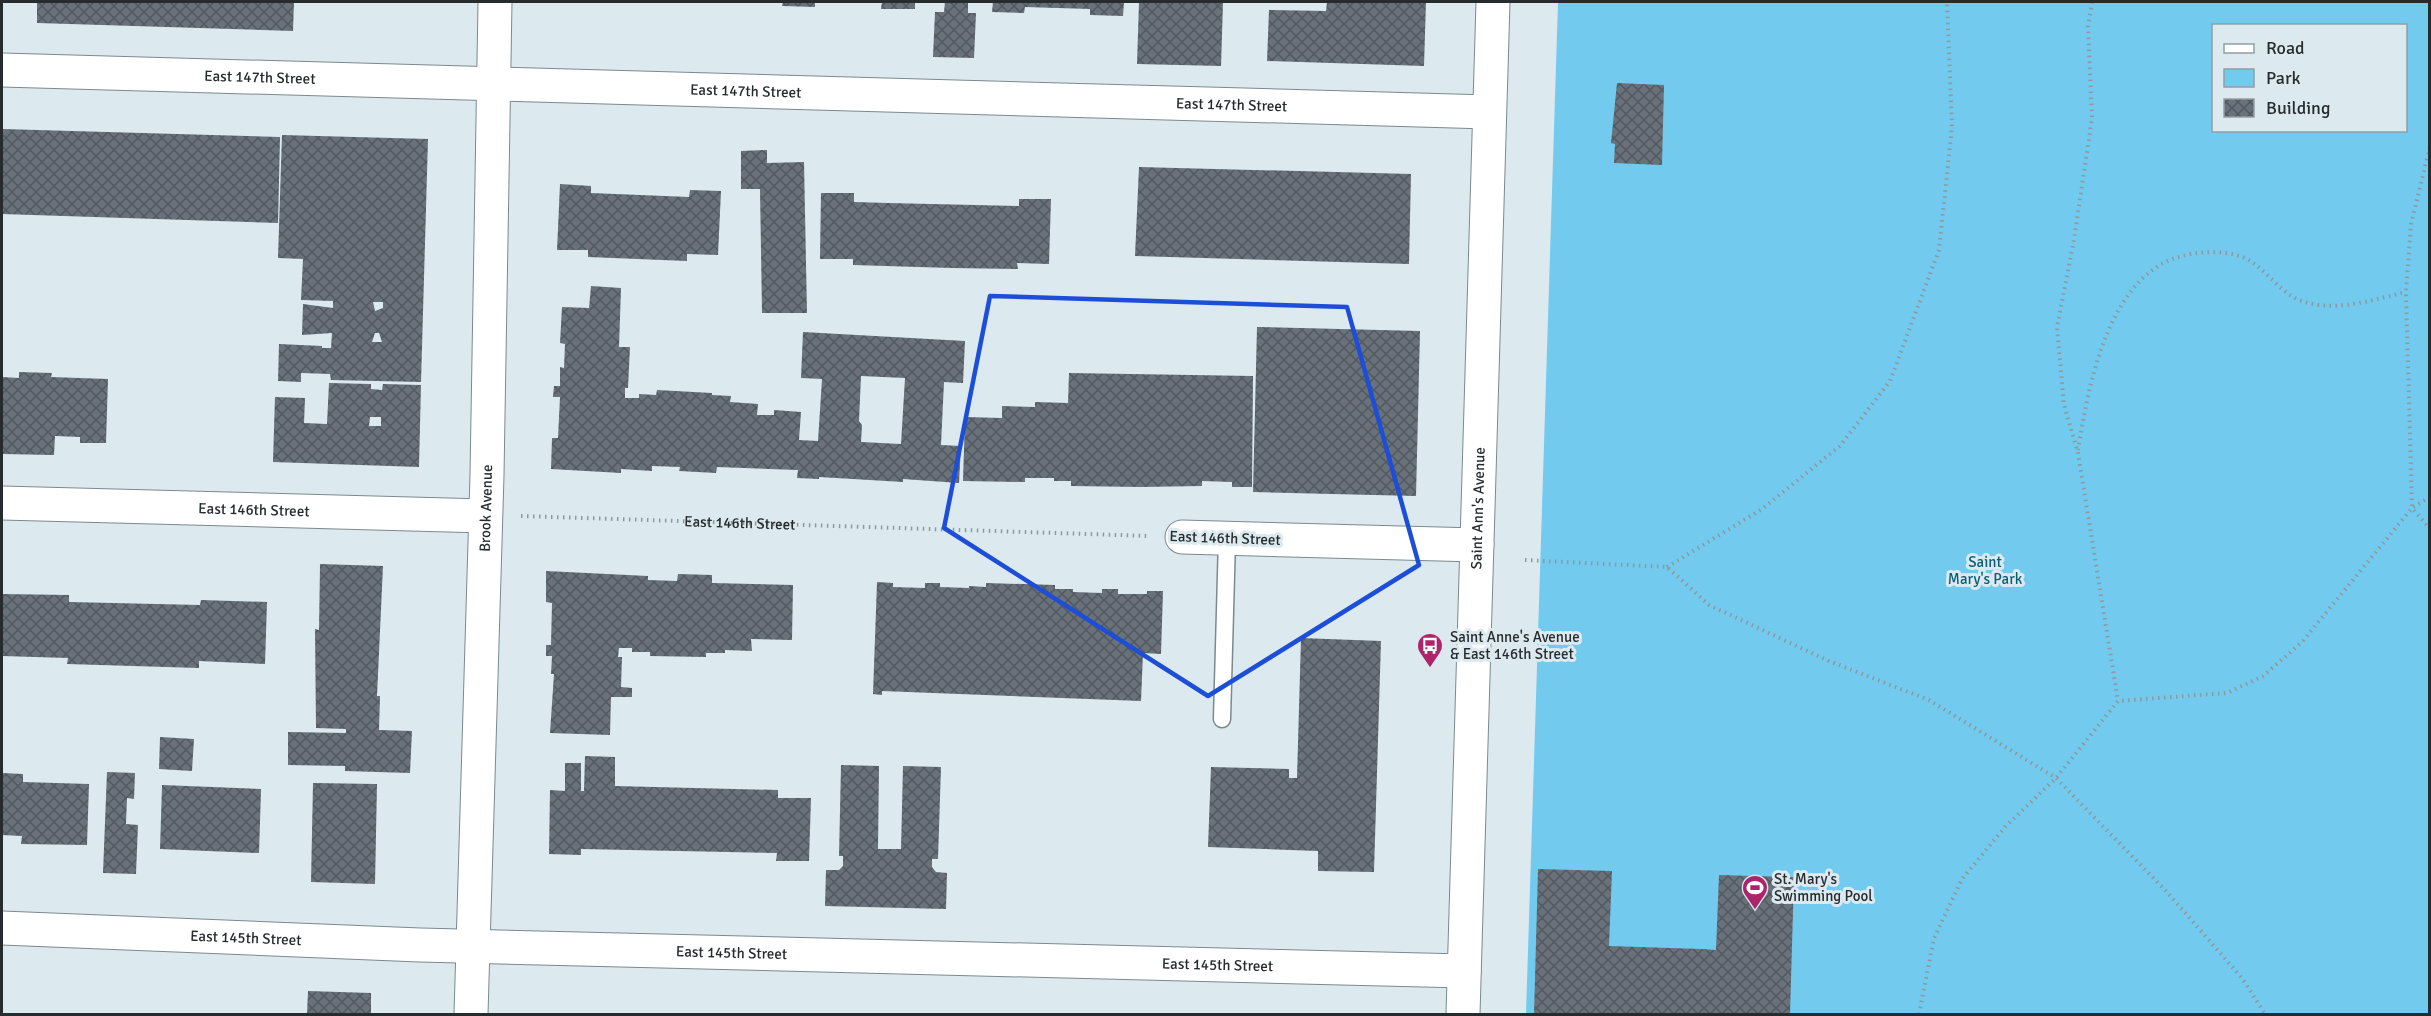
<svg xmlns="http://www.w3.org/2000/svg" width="2431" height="1016" font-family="Signika,sans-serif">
<defs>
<pattern id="building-cross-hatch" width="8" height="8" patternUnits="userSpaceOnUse" patternTransform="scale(1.5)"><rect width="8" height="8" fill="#69717a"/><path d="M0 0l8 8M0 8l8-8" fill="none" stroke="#52585f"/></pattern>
</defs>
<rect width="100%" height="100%" fill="#dceaf0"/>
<path fill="#72cbef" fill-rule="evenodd" d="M1558 2H2429V1014H1526ZM2214 26H2406V130H2214Z"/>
<g fill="url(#building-cross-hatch)" fill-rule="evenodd">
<polygon points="37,2 294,2 293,31 37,23"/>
<polygon points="783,2 815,2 815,7 782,6"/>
<polygon points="882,2 915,2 915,9 881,9"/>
<polygon points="945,2 968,2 968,13 976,13 974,58 933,57 935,12 944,12"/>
<polygon points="993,2 1124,2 1123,16 1090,15 1090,9 1025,7 1024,13 992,12"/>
<polygon points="1139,2 1223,2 1221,66 1137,64"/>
<polygon points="1327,2 1426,2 1424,66 1267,61 1269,10 1326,11"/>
<polygon points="1617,83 1664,85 1662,165 1614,163 1615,144 1611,143"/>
<polygon points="2,129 280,137 278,223 2,214"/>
<path d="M282 135 428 139 421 382 331 380 330 374 301 373V382L278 381 279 344 322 346V348H331L332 333 302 335 303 304 333 308V301L301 300 303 259 278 258ZM373 302H383V308L375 311ZM375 333H379L382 342H372Z"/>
<polygon points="767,150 767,163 804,162 807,313 762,313 760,189 741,189 741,151"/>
<polygon points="1139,167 1411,174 1409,264 1135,256"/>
<polygon points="560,184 591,186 591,193 689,197 690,190 721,191 718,255 687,254 687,261 588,257 588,250 557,250"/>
<polygon points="821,193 854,193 854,202 888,203 1019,206 1019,199 1051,199 1049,264 1017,263 1018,269 952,268 853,265 853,259 820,259"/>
<path d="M591 286 621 288 619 347H630L628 388H625V398H639V394L656 395 657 390 712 393V395L731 396 730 402 758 404 757 415H774V410L801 412 799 440 818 441 822 379 801 378 803 332 965 341 963 383 944 382 941 445 961 446 959 483 903 479V482L819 477V479L797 478 798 470 717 467 716 473 679 471 680 467 652 466V471L621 469V473L551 469 552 438H558L560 397H553L554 386H560V367L564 368 565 344 560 343 562 307 589 308ZM861 376 905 378 901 444 861 442 862 425 859 421Z"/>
<polygon points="1257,327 1420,331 1416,496 1253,492"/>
<polygon points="19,372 52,373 51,377 108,379 106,443 80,443 80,437 55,436 54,455 2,454 2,377 19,378"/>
<polygon points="1069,373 1253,376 1252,487 1232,487 1232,482 1202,481 1202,486 1141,487 1071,486 1071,481 1054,481 1054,478 1025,478 1025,482 963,481 965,417 1002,418 1002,406 1035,407 1035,402 1068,403"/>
<path d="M329 383 371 384V389L382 390 383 384 421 385 419 467 273 462 275 397 305 398 304 423 327 424ZM370 417H381V426H369Z"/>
<polygon points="320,564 383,566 377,696 380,696 379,730 412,731 410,773 345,771 345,766 288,765 288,732 346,733 346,729 316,728 315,629 319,630"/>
<polygon points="546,571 648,576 648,580 677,581 678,574 712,575 712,583 793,585 792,640 751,639 752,651 725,650 725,653 706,653 706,657 650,656 650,652 632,652 632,648 619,648 618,657 622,657 621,687 632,688 632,697 611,697 610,735 550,733 554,674 551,674 552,656 546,656 546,645 551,645 552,603 546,602"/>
<polygon points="877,582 893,583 893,587 925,588 925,583 940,583 940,587 969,588 969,586 986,587 986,583 1055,585 1055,589 1073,589 1073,592 1102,593 1102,589 1118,589 1118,594 1147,594 1147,591 1163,591 1161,654 1143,653 1141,701 882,691 882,695 873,694"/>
<polygon points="2,594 69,595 69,602 200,605 201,600 267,602 265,664 199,661 199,668 67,664 68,658 2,656"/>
<polygon points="1301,638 1381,641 1374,872 1318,871 1318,851 1208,847 1211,767 1289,769 1289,778 1297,778"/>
<polygon points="160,737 194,739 192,771 159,769"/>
<polygon points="585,756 615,757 615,786 778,790 778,798 811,798 809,861 776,861 777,853 581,849 581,855 549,854 550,790 565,791 565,763 581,763 581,791 584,791"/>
<polygon points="841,765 879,766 878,849 901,849 903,766 941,767 938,859 932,859 932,867 936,872 947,873 946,909 825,906 826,870 839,870 843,866 843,856 839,856"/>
<polygon points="107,772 135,773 134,799 127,798 126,824 138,825 136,874 103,873"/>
<polygon points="2,773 23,774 23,782 89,784 87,845 21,844 22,836 2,835"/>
<polygon points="313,783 377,784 375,884 311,882"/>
<polygon points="162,785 261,789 259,853 160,849"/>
<polygon points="1538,869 1612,871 1609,946 1702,949 1716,950 1719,875 1794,877 1790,1014 1534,1014"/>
<polygon points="308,991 371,993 371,1014 307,1014"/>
</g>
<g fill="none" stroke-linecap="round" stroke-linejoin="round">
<defs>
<polyline id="service" points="1222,719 1227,539"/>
<g id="minor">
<path id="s2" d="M2 70 1489 112"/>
<path id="s3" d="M2 503 485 516"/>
<polyline points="1182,537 1477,545"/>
<path id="s4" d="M2 928 420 945 1464 971"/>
<path id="s5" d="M471 1014 487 475 495 2"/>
</g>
<g id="tertiary">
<path id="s6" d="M1463 1014 1493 2"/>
</g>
</defs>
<use href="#service" stroke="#7c898e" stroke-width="19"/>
<use href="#minor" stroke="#7c898e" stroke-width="35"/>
<use href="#tertiary" stroke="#7c898e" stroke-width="35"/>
<g stroke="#8e989d" stroke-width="4" stroke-dasharray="1.5 4.5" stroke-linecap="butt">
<polyline points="2092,2 2088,27 2092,118 2074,240 2057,327 2064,405 2078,453 2118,701"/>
<path d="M2078 450C2089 383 2109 267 2191 254 2208 251 2228 251 2245 258 2263 267 2277 288 2295 298 2329 315 2371 300 2406 292"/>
<polyline points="2430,497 2412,508 2430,529"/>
<path id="s1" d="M521 516 1150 536"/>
<polyline points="1525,560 1667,567 1709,605 1829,661 1929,700 2056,778 2166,891 2242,978 2265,1014"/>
<polyline points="1667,567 1762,509 1840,446 1890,381 1939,250 1952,127 1947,2"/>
<polyline points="1919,1014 1934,938 1962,879 2005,827 2056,778 2118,701 2227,693 2263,676 2302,642 2412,508 2406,292 2411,224 2430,146"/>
</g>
<use href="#service" stroke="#fff" stroke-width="16"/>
<use href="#minor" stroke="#fff" stroke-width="33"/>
<use href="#tertiary" stroke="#fff" stroke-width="33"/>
</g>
<path fill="none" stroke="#1d4ed8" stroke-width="4.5" stroke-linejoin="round" d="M990 296 1347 307 1419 565 1208 696 944 528Z"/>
<defs>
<symbol id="bus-pin" viewBox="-11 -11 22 30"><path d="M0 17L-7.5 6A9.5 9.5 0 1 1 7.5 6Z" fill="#ac256a" stroke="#dceaf0"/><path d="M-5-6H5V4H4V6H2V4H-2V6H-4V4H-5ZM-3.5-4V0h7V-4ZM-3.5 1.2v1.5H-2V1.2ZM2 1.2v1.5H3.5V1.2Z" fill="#fff"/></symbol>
<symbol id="stadium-pin" viewBox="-11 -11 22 30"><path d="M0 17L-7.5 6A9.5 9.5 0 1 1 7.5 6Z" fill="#ac256a" stroke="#dceaf0"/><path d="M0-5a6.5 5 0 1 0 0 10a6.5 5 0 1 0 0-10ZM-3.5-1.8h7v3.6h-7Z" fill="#fff"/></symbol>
</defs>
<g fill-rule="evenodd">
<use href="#bus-pin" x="1415" y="631" width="30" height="40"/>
<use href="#stadium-pin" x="1740" y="873" width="30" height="40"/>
</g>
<g text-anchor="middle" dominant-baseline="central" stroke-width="6" stroke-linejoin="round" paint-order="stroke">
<g font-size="15" fill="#262b2e" stroke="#dceaf0">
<text stroke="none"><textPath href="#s2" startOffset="258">East 147th Street</textPath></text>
<text stroke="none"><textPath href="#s2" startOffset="744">East 147th Street</textPath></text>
<text stroke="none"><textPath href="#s2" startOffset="1230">East 147th Street</textPath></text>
<text stroke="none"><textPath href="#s5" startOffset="506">Brook Avenue</textPath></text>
<text stroke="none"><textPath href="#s6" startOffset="506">Saint Ann's Avenue</textPath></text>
<text stroke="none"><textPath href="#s3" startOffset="252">East 146th Street</textPath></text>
<text stroke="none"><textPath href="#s1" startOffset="219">East 146th Street</textPath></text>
<text transform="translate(1225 538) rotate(2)">East 146th Street</text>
<text stroke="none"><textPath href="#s4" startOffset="244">East 145th Street</textPath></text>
<text stroke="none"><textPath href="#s4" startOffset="730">East 145th Street</textPath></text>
<text stroke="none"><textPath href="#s4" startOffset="1216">East 145th Street</textPath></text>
</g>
<g font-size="15" fill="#095d77" stroke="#dceaf0">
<text x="1985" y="562">Saint<tspan x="1985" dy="17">Mary's Park</tspan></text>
</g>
<g font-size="15" fill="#262b2e" stroke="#dceaf0" text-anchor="start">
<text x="1450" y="637">Saint Anne's Avenue<tspan x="1450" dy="17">&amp; East 146th Street</tspan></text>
<text x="1774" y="879">St. Mary's<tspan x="1774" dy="17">Swimming Pool</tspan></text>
</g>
</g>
<rect width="2431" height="1016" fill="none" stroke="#262b2e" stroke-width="6"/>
<rect x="2212" y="24" width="195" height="108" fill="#dceaf0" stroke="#939ea2" stroke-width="1.5"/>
<rect x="2224" y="44" width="30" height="9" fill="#ffffff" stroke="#939ea2" stroke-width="1.5"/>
<text x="2266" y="54" font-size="18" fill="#262b2e">Road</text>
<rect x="2224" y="69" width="30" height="18" fill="#72cbef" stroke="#939ea2" stroke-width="1.5"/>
<text x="2266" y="84" font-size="18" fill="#262b2e">Park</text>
<rect x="2224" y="99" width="30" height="18" fill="url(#building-cross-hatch)" stroke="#939ea2" stroke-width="1.5"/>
<text x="2266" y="114" font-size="18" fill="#262b2e">Building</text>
</svg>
